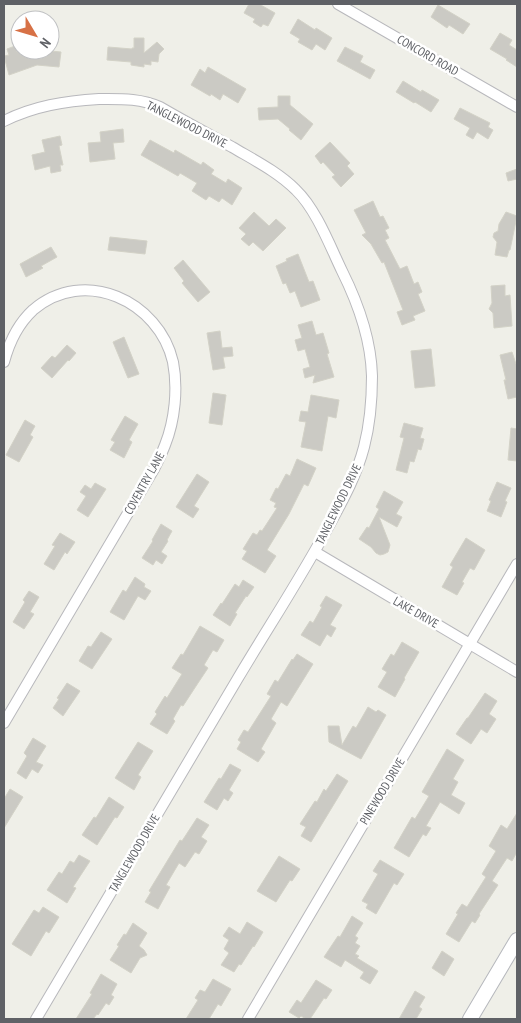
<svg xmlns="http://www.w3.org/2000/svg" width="521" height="1023" font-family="'PT Sans Narrow',sans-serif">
<rect width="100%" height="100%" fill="#efefe8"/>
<g fill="#cbcac4" stroke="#d3d2c7">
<polygon points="249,4 259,4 275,13 268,26 263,24 261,27 253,22 255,19 244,13"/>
<polygon points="438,5 470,24 463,34 449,25 447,28 431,17"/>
<polygon points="298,19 315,30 316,28 332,38 325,50 316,44 312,50 298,42 300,39 290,33"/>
<polygon points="500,33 512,40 509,45 517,50 517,67 506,60 507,59 490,49"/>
<polygon points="134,38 144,38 144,53 157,42 164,49 159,54 158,62 151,61 151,65 144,64 144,67 131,65 131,62 107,60 108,47 132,49 132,48 134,48"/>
<polygon points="15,46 17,52 26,50 40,50 61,52 59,67 37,65 9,75 4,56 9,55 7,49"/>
<polygon points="345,47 363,56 360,62 375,70 370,79 337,61"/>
<polygon points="208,67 246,89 238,103 223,94 220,100 211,94 210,96 191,85 200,69 205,73"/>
<polygon points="403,81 421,92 422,90 439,100 431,112 415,102 414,103 396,92"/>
<polygon points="278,96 290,96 290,105 313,124 301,140 289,130 290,129 278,119 259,120 258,108 278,107"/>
<polygon points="460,108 490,123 488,127 493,130 488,139 477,132 473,139 466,135 470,128 454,119"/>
<polygon points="123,129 124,142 113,143 115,159 90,162 88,143 101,142 100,132"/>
<polygon points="60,136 62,145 59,146 63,165 60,165 61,171 51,173 50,166 35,170 32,155 45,152 42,140"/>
<polygon points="150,140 174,153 175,150 201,165 203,162 214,170 211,174 226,183 228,179 242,188 232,205 222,198 219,202 209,196 206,200 192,191 197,183 180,173 178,176 141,155"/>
<polygon points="330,142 350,163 347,166 354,174 341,187 332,177 335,175 323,162 321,164 315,156"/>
<polygon points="517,169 517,179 508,181 506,173"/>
<polygon points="373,201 380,217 383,216 389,228 385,230 389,238 385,240 400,269 407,266 414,284 418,282 422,292 418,294 425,311 413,316 415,320 402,325 397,312 403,310 384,262 382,263 371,244 362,235 366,233 354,210"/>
<polygon points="254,212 269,226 276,219 286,228 263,251 253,242 249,246 241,239 246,234 239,228"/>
<polygon points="506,212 517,216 510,250 509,250 507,257 495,255 497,242 493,237 494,233 498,231 499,224"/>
<polygon points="110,237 147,241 145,254 108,250"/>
<polygon points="51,247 57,257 41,266 43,268 26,277 20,264"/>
<polygon points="298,254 309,282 313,281 320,300 301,307 295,291 290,293 286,283 283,284 276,266 287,261 286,259"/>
<polygon points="183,260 210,292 198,302 182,283 184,281 174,268"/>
<polygon points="505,285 505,296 510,295 512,326 494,328 493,313 489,309 492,303 491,286"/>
<polygon points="312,321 316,335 323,333 329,353 327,354 334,377 313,383 315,375 305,378 303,369 310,367 305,349 298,351 295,340 302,338 298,325"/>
<polygon points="220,331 222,348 232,347 233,356 223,357 225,368 213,370 207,333"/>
<polygon points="124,337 139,374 128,378 113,342"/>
<polygon points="67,345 76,353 69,361 68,360 52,378 41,368 52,356 55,358"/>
<polygon points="431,349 435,386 415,388 411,351"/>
<polygon points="512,352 516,364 517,364 517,397 508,399 504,380 506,380 500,355"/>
<polygon points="213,393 226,395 222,425 209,423"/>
<polygon points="311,395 339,400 336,418 328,416 322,451 301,447 306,422 299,421 301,411 308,412"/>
<polygon points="125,416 138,424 129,440 132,442 124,458 110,450 115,442 111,440"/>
<polygon points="25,420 35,426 30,435 33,437 19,462 6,455"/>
<polygon points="404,423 423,428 420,438 424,439 421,450 418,449 414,462 410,461 407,473 396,470 404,438 400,437"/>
<polygon points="511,428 517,429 517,461 508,460"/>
<polygon points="297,459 316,468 308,486 304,484 289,514 267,550 276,556 265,573 242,559 247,551 243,549 253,533 257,535 260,530 262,531 277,508 274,507 276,503 270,500 276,488 278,489 286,474 290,476"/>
<polygon points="197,474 209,482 194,506 199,509 193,518 176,507"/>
<polygon points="497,482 511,488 505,501 507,502 501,517 487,511 491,501 489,500"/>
<polygon points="95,483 106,489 88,517 77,510 86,496 80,492 85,485 91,489"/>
<polygon points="384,491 403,502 396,514 402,517 397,527 379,517 390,545 388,552 384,554 380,555 376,553 371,547 359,539 367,527 369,528 379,509 376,507"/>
<polygon points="161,524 172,531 167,540 168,541 161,552 167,556 162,564 156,560 153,565 142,558 153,541 152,540"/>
<polygon points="60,533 75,542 67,554 65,552 54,570 44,564 55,546 52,545"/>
<polygon points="466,538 485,550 474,570 470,568 462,582 464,583 457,595 442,587 453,567 450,565"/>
<polygon points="135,577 145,584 144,587 151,591 145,600 138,596 124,620 110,612 123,590 126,592"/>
<polygon points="243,580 254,587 247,597 246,596 235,613 237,614 230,626 213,615 221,603 222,604 235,584 239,587"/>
<polygon points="29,591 39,597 30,612 34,614 24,629 13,622 25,602 23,600"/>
<polygon points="326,596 342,605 330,625 336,628 331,637 327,634 320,646 301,635 310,621 313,623 322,607 320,606"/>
<polygon points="200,626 224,640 217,652 213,650 204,665 208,668 198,683 183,706 181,705 173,719 175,721 167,734 150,724 157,714 155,712 165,696 167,698 182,674 172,668 181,654 183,655"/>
<polygon points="101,632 112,639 92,669 79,661 88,646 91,647"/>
<polygon points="402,642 419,652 404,678 405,679 395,697 378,687 387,672 382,669 391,654 394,656"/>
<polygon points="297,654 313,664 287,706 281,702 271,719 276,723 261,749 265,752 258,762 237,749 241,742 238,740 244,730 248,732 271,696 267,694 275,680 278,682 292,659 293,660"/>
<polygon points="67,683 80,691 63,716 53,708 59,699 57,698"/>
<polygon points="485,693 497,701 489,714 496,719 487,733 481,729 471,744 456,734 467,718 468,718"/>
<polygon points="368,707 376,712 378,710 386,715 361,759 329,742 328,726 339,726 342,745 353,726 356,728"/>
<polygon points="33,738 46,746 36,762 43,765 38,773 32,769 26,779 17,773 27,756 24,753"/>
<polygon points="138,742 153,751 138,775 141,777 134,790 115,778"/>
<polygon points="447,749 464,760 453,779 458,782 451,795 465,803 459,814 440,802 426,826 431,828 426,836 423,834 409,857 394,848 412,817 415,819 429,796 422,792"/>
<polygon points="230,764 241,770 229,790 233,793 228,801 224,798 217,810 204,802 219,778 221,779"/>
<polygon points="337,774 348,781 311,842 301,836 306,827 300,824 315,801 317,802 324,789 326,791"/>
<polygon points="10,789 23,797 4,828 4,799"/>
<polygon points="109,797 124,807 117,818 115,817 97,845 82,835 94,817 96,818"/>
<polygon points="517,813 517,852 512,861 507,858 492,881 498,885 479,914 480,915 475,923 472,921 459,942 446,934 458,914 456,913 462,904 467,907 486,877 482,874 496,851 489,846 501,825 507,829"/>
<polygon points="197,818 209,825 201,837 207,841 199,854 195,852 185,867 179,863 166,885 170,887 158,909 145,902 151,892 149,891 180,840 182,841"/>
<polygon points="79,855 90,861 73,887 76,888 67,903 47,890 59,872 62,874 70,861 74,863"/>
<polygon points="279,856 300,869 292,881 290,880 276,902 257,891"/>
<polygon points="380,860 404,874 397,885 394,883 376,914 366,908 368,904 362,901 378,874 373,871"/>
<polygon points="43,907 59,917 49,933 46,931 31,956 12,944 34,910 39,913"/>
<polygon points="352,916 363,923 355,936 358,938 355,943 360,946 355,954 359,956 357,958 378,971 370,984 360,978 364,972 345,960 341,967 324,957 338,936 340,937"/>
<polygon points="247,922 263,932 254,947 253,946 241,965 239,964 234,972 221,965 229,953 224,949 229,940 223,936 229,927 240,934"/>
<polygon points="133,923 147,933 139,946 144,950 147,955 140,958 131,973 110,960 119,946 117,945 124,934 126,935"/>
<polygon points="442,951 454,959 444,976 432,968"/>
<polygon points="101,974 117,984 111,995 114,997 109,1005 106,1003 98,1015 97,1014 93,1019 76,1019 92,994 90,993"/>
<polygon points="213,979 231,989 221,1006 218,1004 209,1019 186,1019 198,1000 195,998 200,990 205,992"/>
<polygon points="316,980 332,990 326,999 324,998 310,1019 306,1019 301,1016 299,1018 289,1012 297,1000 301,1003"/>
<polygon points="415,991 425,997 419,1007 422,1009 416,1019 399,1019"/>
</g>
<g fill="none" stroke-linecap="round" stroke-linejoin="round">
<defs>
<g id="minor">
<polyline points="338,4 517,107"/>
<path d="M4 121C34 106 65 101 99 99 120 99 140 98 160 107 184 121 208 134 232 147 254 160 278 172 296 190 316 209 330 246 342 271 358 303 371 340 372 376 372 400 370 424 364 447 357 474 344 498 331 522 302 576 269 626 238 678 171 792 104 906 36 1019"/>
<path d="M4 362C9 343 19 323 33 310 84 266 159 301 173 362 178 388 175 420 165 445 162 453 158 461 154 469L4 723"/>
<polyline points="315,552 517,672"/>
<polyline points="248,1019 517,564"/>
</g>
<polyline id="secondary" points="470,1019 517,940"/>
</defs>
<use href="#minor" stroke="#b8b8bc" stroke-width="12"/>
<use href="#secondary" stroke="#b6b8bd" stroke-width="16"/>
<use href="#minor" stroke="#fff" stroke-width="10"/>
<use href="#secondary" stroke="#fff" stroke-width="14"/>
</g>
<g text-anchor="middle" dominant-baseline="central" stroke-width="5" stroke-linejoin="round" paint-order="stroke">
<g font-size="12" fill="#5f6166" stroke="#fff">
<text transform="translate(428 55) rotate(30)">CONCORD ROAD</text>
<text transform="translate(187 124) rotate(27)">TANGLEWOOD DRIVE</text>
<text transform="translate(144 483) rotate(-61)">COVENTRY LANE</text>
<text transform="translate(338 504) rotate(-64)">TANGLEWOOD DRIVE</text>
<text transform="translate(416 612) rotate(30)">LAKE DRIVE</text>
<text transform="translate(382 791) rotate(-59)">PINEWOOD DRIVE</text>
<text transform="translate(134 853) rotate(-60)">TANGLEWOOD DRIVE</text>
</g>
</g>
<rect width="521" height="1023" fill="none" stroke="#5f6166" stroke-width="10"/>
<g transform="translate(35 35) rotate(128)"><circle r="24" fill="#ffffff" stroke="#bfc0c2"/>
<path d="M0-4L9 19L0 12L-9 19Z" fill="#d77146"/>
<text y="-8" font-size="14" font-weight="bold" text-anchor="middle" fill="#5f6166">N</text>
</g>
</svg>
